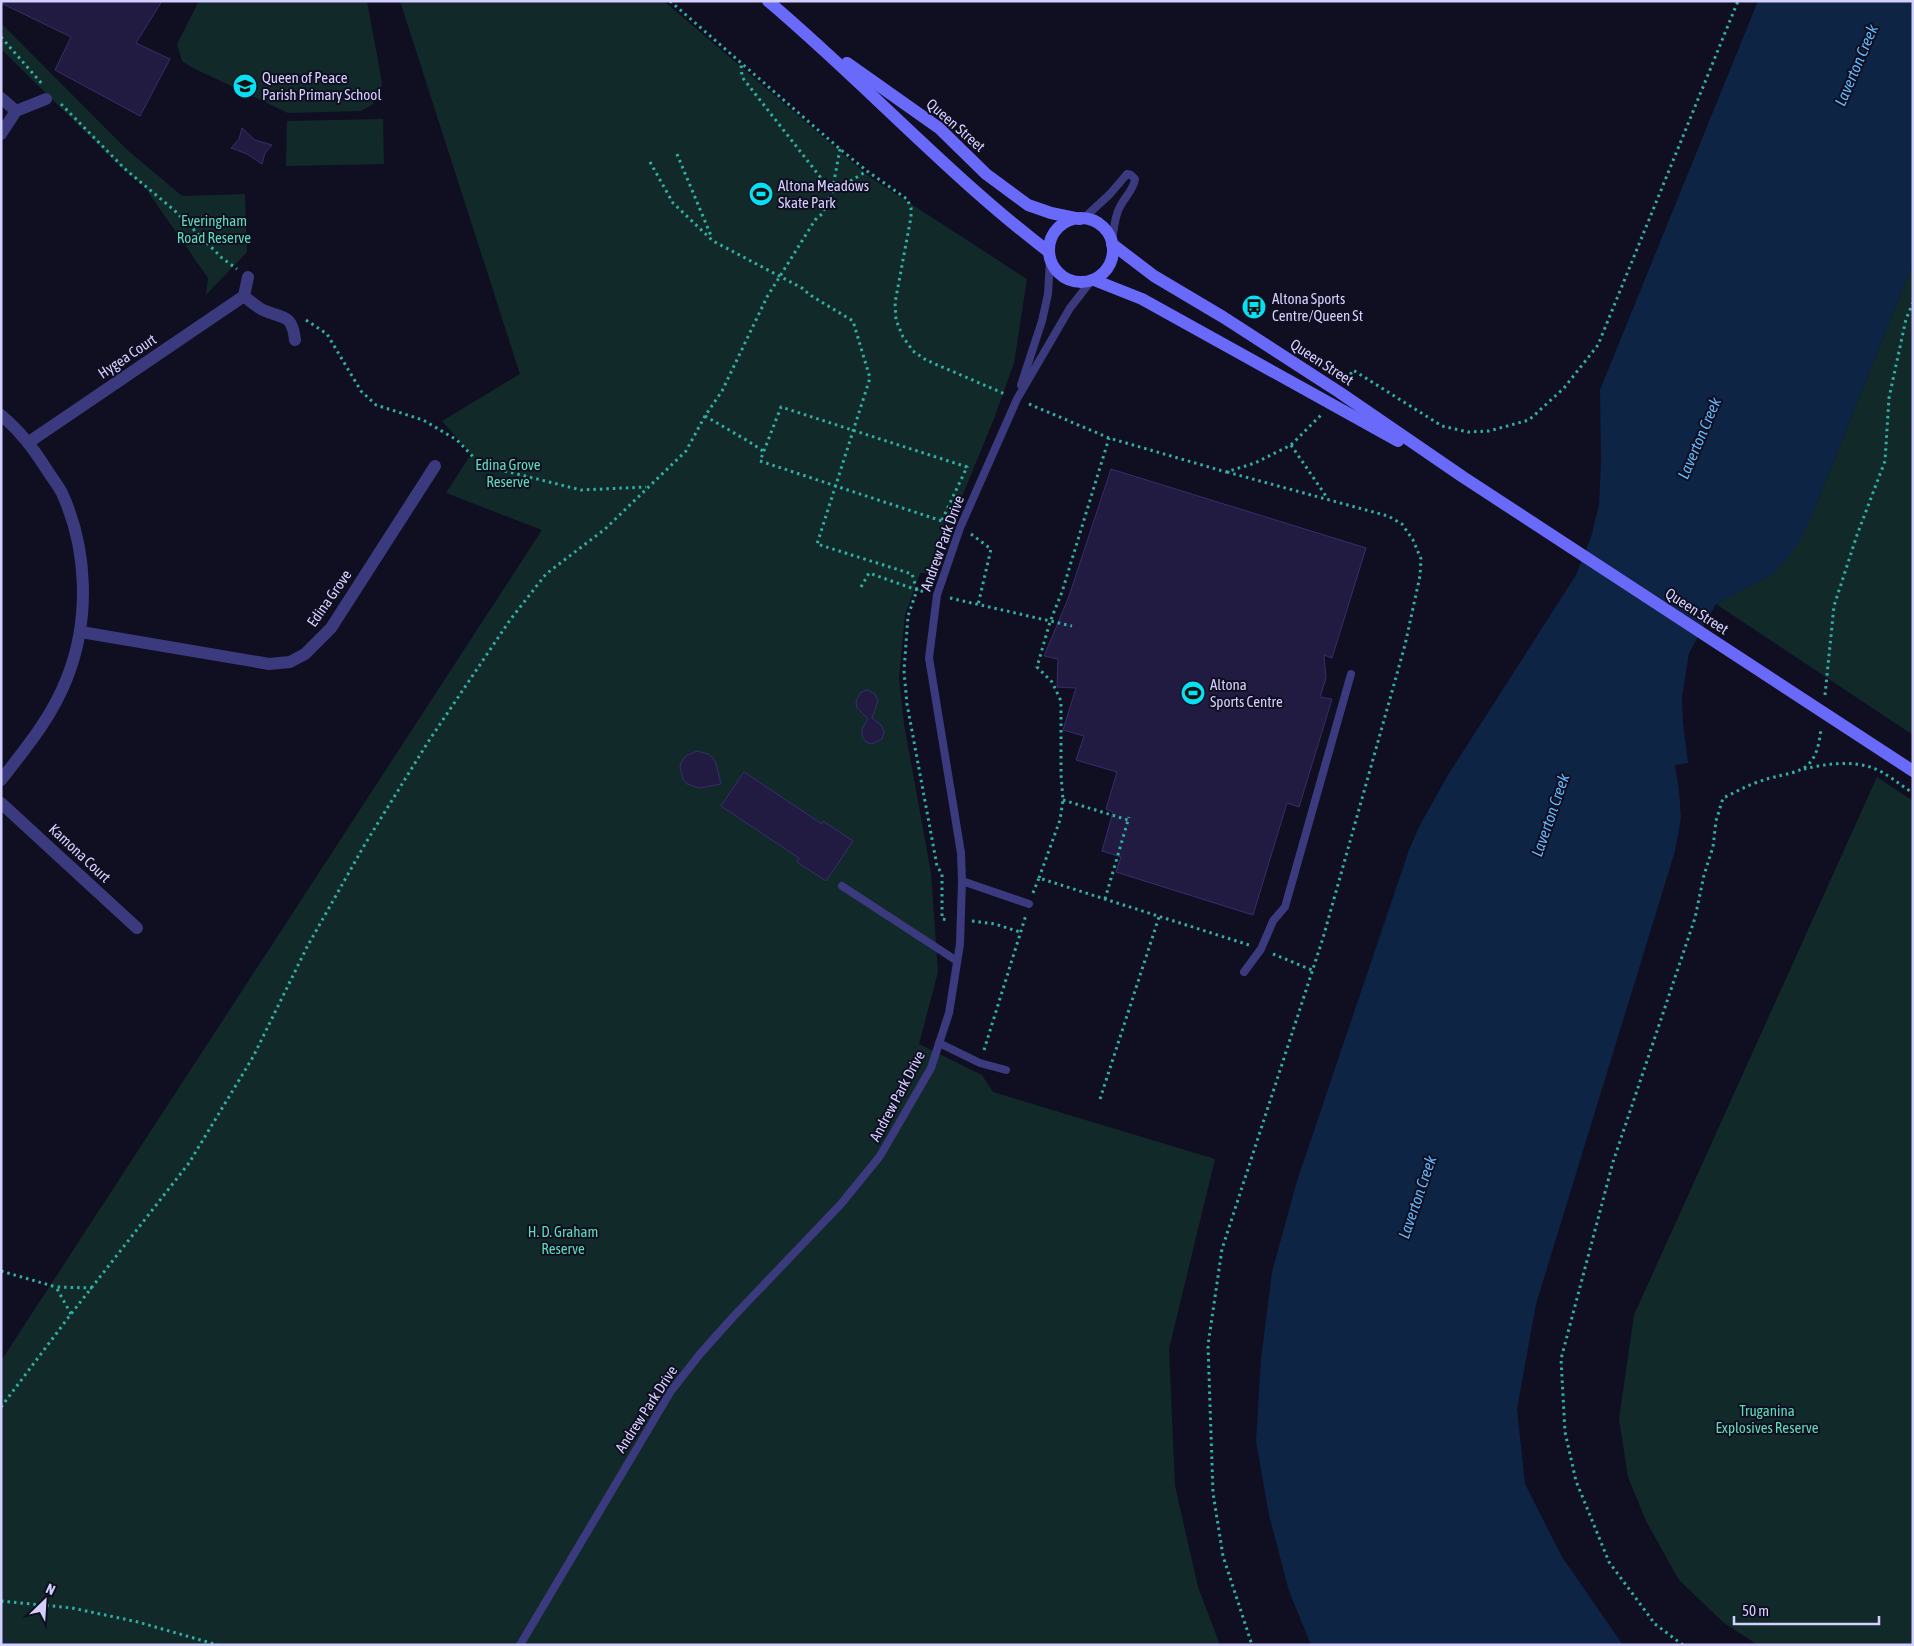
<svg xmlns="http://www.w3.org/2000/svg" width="1914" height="1646" font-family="'Asap Condensed',sans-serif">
<rect width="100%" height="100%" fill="#100e21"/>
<g fill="#112a29">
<polygon points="199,1 367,1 382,83 380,94 372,105 361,111 288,113 193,68 182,61 177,44"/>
<polygon points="400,1 664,1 871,178 1027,279 1014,363 995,416 931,573 920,573 905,615 899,678 904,724 931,873 938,972 919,1044 982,1075 993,1092 1215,1159 1169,1349 1175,1486 1198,1587 1220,1645 1,1645 1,1361 542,530 446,493 471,454 442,421 520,374"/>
<polygon points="1,23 125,148 182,196 245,194 247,252 206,295 208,278 144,186 125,171 1,49"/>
<polygon points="383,119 384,164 286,166 287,121"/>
<polygon points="1913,263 1913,735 1716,604 1773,574 1815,508"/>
<polygon points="1877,777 1913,801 1913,1645 1758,1645 1724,1623 1679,1580 1646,1521 1628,1477 1619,1419 1634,1315"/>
</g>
<polygon fill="#0e2445" points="1758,1 1913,1 1913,263 1815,508 1802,537 1788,558 1773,574 1716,604 1689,653 1682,698 1683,723 1688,763 1675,765 1679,790 1681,818 1675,851 1536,1304 1517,1409 1525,1484 1562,1557 1623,1645 1311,1645 1289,1591 1269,1515 1256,1441 1261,1359 1272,1272 1297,1181 1409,850 1420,825 1448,775 1576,575 1591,537 1599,505 1601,463 1600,390"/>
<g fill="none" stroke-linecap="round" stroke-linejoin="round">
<polyline stroke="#0e2445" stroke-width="5.5" points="1,1641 12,1645"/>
</g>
<g fill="#211a41" stroke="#382d6c">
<polygon points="1,1 162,1 136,43 170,59 140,116 55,70 71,37 1,3"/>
<polygon points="242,128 255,140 272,145 265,153 262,164 247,154 231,148 239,139"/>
<polygon points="1111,469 1366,548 1332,658 1324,655 1326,678 1320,697 1332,699 1299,807 1287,803 1253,915 1116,872 1121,857 1102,851 1113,812 1106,809 1117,772 1076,760 1084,736 1063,730 1076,688 1057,687 1058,659 1044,656 1068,599"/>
<polygon points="868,690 875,694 878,701 872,718 881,725 884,732 882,739 872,744 866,742 862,736 862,729 868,719 857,708 856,701 861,692"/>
<polygon points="697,751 708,754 713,758 716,763 721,784 699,788 687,784 683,779 680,767 682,761 686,756"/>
<polygon points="744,772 822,824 823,821 853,841 826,881 797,862 799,858 721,806"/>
</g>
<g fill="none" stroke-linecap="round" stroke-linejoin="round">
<g stroke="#32afa4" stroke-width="3" stroke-dasharray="2.5 4" stroke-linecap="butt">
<polyline points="670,1 840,149 867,171 907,199 911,208 911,217 895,303 896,320 903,337 913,351 926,360 1005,394"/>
<polyline points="1,37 43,85"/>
<polyline points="61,104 125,169 174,210 222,258 237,269"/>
<polyline points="840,149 832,192 867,171"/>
<polyline points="677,154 712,238"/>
<polyline points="650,162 673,203 713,241 802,288 810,295 853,321 870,378 817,544 912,574 917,590 925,592"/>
<polyline points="306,320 327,334 361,391 376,405 423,420 457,440 481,465 581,490 646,487"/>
<polyline points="1347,380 1353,370 1442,426 1468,432 1489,431 1529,420 1564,388 1598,345 1738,1"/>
<polyline points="1029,404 1109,438 1226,472 1255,463 1291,445 1321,415"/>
<polyline points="705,416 748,441 763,451"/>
<polyline points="1291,445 1328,499"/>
<polyline points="1227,472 1388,516 1402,524 1413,540 1421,559 1420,576 1405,645 1323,938 1222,1249 1208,1345 1213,1493 1223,1556 1252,1645"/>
<polyline points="942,520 967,467 781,407 760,461 948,523"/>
<polyline points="971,534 991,549 978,605"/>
<polyline points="861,587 869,573 917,590 908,616 904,671 907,704 937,866 942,874 942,919 949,920"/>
<polyline points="950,598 1072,626"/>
<polyline points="1825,695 1834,606 1857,535 1885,461 1889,398 1906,319 1913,303"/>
<path d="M1804 769C1825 764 1852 760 1873 768 1887 773 1900 785 1913 793"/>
<polyline points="1063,800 1128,820"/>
<polyline points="1039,878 1060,820 1063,800 1061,775 1061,701 1052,682 1037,667 1050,622 1062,592 1109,438"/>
<polyline points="1033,893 1039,878 1249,945"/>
<polyline points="1105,899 1129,817"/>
<polyline points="972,921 995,924 1020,932"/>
<polyline points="1273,954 1312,970"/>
<polyline points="984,1050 1026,915"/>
<polyline points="1100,1099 1159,917"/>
<polyline points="1,1271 56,1287"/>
<polyline points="71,1314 56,1287 92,1288"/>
<polyline points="1,1407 71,1314 189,1163 253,1057 307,947 365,844 428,742 510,620 546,574 605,529 686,451 705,416 722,391 767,297 815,220 822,214 832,192 742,77 741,63"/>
<polyline points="1,1601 72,1608 138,1622 218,1645"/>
<path d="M1683 1645 1655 1624 1609 1562 1576 1481 1565 1432 1561 1359 1613 1162 1695 918 1704 875 1713 847 1716 821 1723 798C1734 793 1744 787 1755 783 1793 768 1816 781 1821 728"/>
</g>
<g stroke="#3b3a7e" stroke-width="8">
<path d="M1083 219 1110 194 1127 174 1131 175 1135 179C1134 191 1120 201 1117 214 1114 223 1114 232 1111 241"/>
<polyline points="1021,385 1042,321 1048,294 1050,260"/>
<polyline points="962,881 1029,904"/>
<polyline points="842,886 957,961"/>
<polyline points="1244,972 1261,949 1273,921 1285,907 1351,674"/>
<polyline points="939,1043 980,1063 1006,1070"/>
<polyline points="520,1645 671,1391 700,1354 733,1317 841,1204 880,1156 931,1068 949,1013 960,944 962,881 961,853 929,658 937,595 960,528 1017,399 1070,308 1091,281"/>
</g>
<g stroke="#3b3a7e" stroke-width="12">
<polyline points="1,98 16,111 46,99"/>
<polyline points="1,134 16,111"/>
<path d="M248 277 244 296C250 301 257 307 263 310 283 319 292 313 295 340"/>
<path d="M1 415C21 432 33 448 47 470 52 478 58 485 62 493 88 550 90 620 67 678 52 717 26 748 1 780"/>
<polyline points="29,442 244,296"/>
<polyline points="81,632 269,664 290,662 305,654 331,628 435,466"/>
<polyline points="1,803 137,928"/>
</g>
<g stroke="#696afa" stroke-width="12">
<path d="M768 1C864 82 949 176 1049 252"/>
<polyline points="847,63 939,128 986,174 1028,205 1051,213 1080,219"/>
<circle cx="1081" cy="250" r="32"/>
<polyline points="1112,244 1154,276 1223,317 1339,392 1463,477 1913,771"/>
<polyline points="1094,280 1142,299 1398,441"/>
</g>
</g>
<defs>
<symbol id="school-disc" viewBox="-11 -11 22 22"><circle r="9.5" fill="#07e0f1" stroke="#100e21"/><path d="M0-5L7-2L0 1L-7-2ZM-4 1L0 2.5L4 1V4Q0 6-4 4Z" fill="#111"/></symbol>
<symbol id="stadium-disc" viewBox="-11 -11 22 22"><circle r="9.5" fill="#07e0f1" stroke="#100e21"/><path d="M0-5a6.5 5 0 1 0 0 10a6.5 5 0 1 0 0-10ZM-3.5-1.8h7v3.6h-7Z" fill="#111"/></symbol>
<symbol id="bus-disc" viewBox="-11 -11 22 22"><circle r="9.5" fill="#07e0f1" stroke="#100e21"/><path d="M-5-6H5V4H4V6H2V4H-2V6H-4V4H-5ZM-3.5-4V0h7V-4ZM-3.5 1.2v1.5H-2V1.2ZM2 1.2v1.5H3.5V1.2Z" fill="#111"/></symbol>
</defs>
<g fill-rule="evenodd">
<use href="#school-disc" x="231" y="72" width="28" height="28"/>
<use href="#stadium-disc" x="747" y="180" width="28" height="28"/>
<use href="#bus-disc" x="1240" y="293" width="28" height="28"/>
<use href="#stadium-disc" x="1179" y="679" width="28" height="28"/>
</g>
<g text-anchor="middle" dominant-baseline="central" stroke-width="4" stroke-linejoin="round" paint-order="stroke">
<g font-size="15" fill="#d3cffe" stroke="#100e21" text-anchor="start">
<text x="262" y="77">Queen of Peace<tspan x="262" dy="17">Parish Primary School</tspan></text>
<text x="778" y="185">Altona Meadows<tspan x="778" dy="17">Skate Park</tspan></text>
<text x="1272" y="298">Altona Sports<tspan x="1272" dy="17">Centre/Queen St</tspan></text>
<text x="1210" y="684">Altona<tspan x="1210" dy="17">Sports Centre</tspan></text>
</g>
<g font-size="15" fill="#d3cffe" stroke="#100e21">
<text transform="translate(956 125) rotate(41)">Queen Street</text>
<text transform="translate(127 356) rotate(-34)">Hygea Court</text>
<text transform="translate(1322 362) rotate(33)">Queen Street</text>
<text transform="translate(942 543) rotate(-70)">Andrew Park Drive</text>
<text transform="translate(329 598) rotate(-55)">Edina Grove</text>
<text transform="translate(1697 611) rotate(33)">Queen Street</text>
<text transform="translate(80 853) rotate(43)">Kamona Court</text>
<text transform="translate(897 1096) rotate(-62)">Andrew Park Drive</text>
<text transform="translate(646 1409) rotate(-57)">Andrew Park Drive</text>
</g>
<g font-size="15" fill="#5ddbb8" stroke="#100e21">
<text x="214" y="220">Everingham<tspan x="214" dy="17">Road Reserve</tspan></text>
<text x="508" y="464">Edina Grove<tspan x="508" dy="17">Reserve</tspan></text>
<text x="563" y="1231">H. D. Graham<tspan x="563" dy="17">Reserve</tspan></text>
<text x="1767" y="1410">Truganina<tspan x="1767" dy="17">Explosives Reserve</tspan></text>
</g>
<g font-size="16" font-style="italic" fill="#60b7fa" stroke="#100e21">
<text transform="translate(1856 65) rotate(-67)">Laverton Creek</text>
<text transform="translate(1699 438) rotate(-67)">Laverton Creek</text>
<text transform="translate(1550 815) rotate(-71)">Laverton Creek</text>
<text transform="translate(1417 1197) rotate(-71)">Laverton Creek</text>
</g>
</g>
<rect width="1914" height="1646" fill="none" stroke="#d3cffe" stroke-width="5"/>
<g transform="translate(45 1601) rotate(25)" stroke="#100e21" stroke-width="4" paint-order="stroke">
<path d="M0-4L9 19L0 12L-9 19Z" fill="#d3cffe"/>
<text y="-8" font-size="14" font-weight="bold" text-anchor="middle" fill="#d3cffe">N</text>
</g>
<path d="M1734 1616v8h145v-8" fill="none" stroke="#d3cffe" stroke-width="2.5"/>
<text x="1742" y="1616" font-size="15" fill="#d3cffe" stroke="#100e21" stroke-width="4" paint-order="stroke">50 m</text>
</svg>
